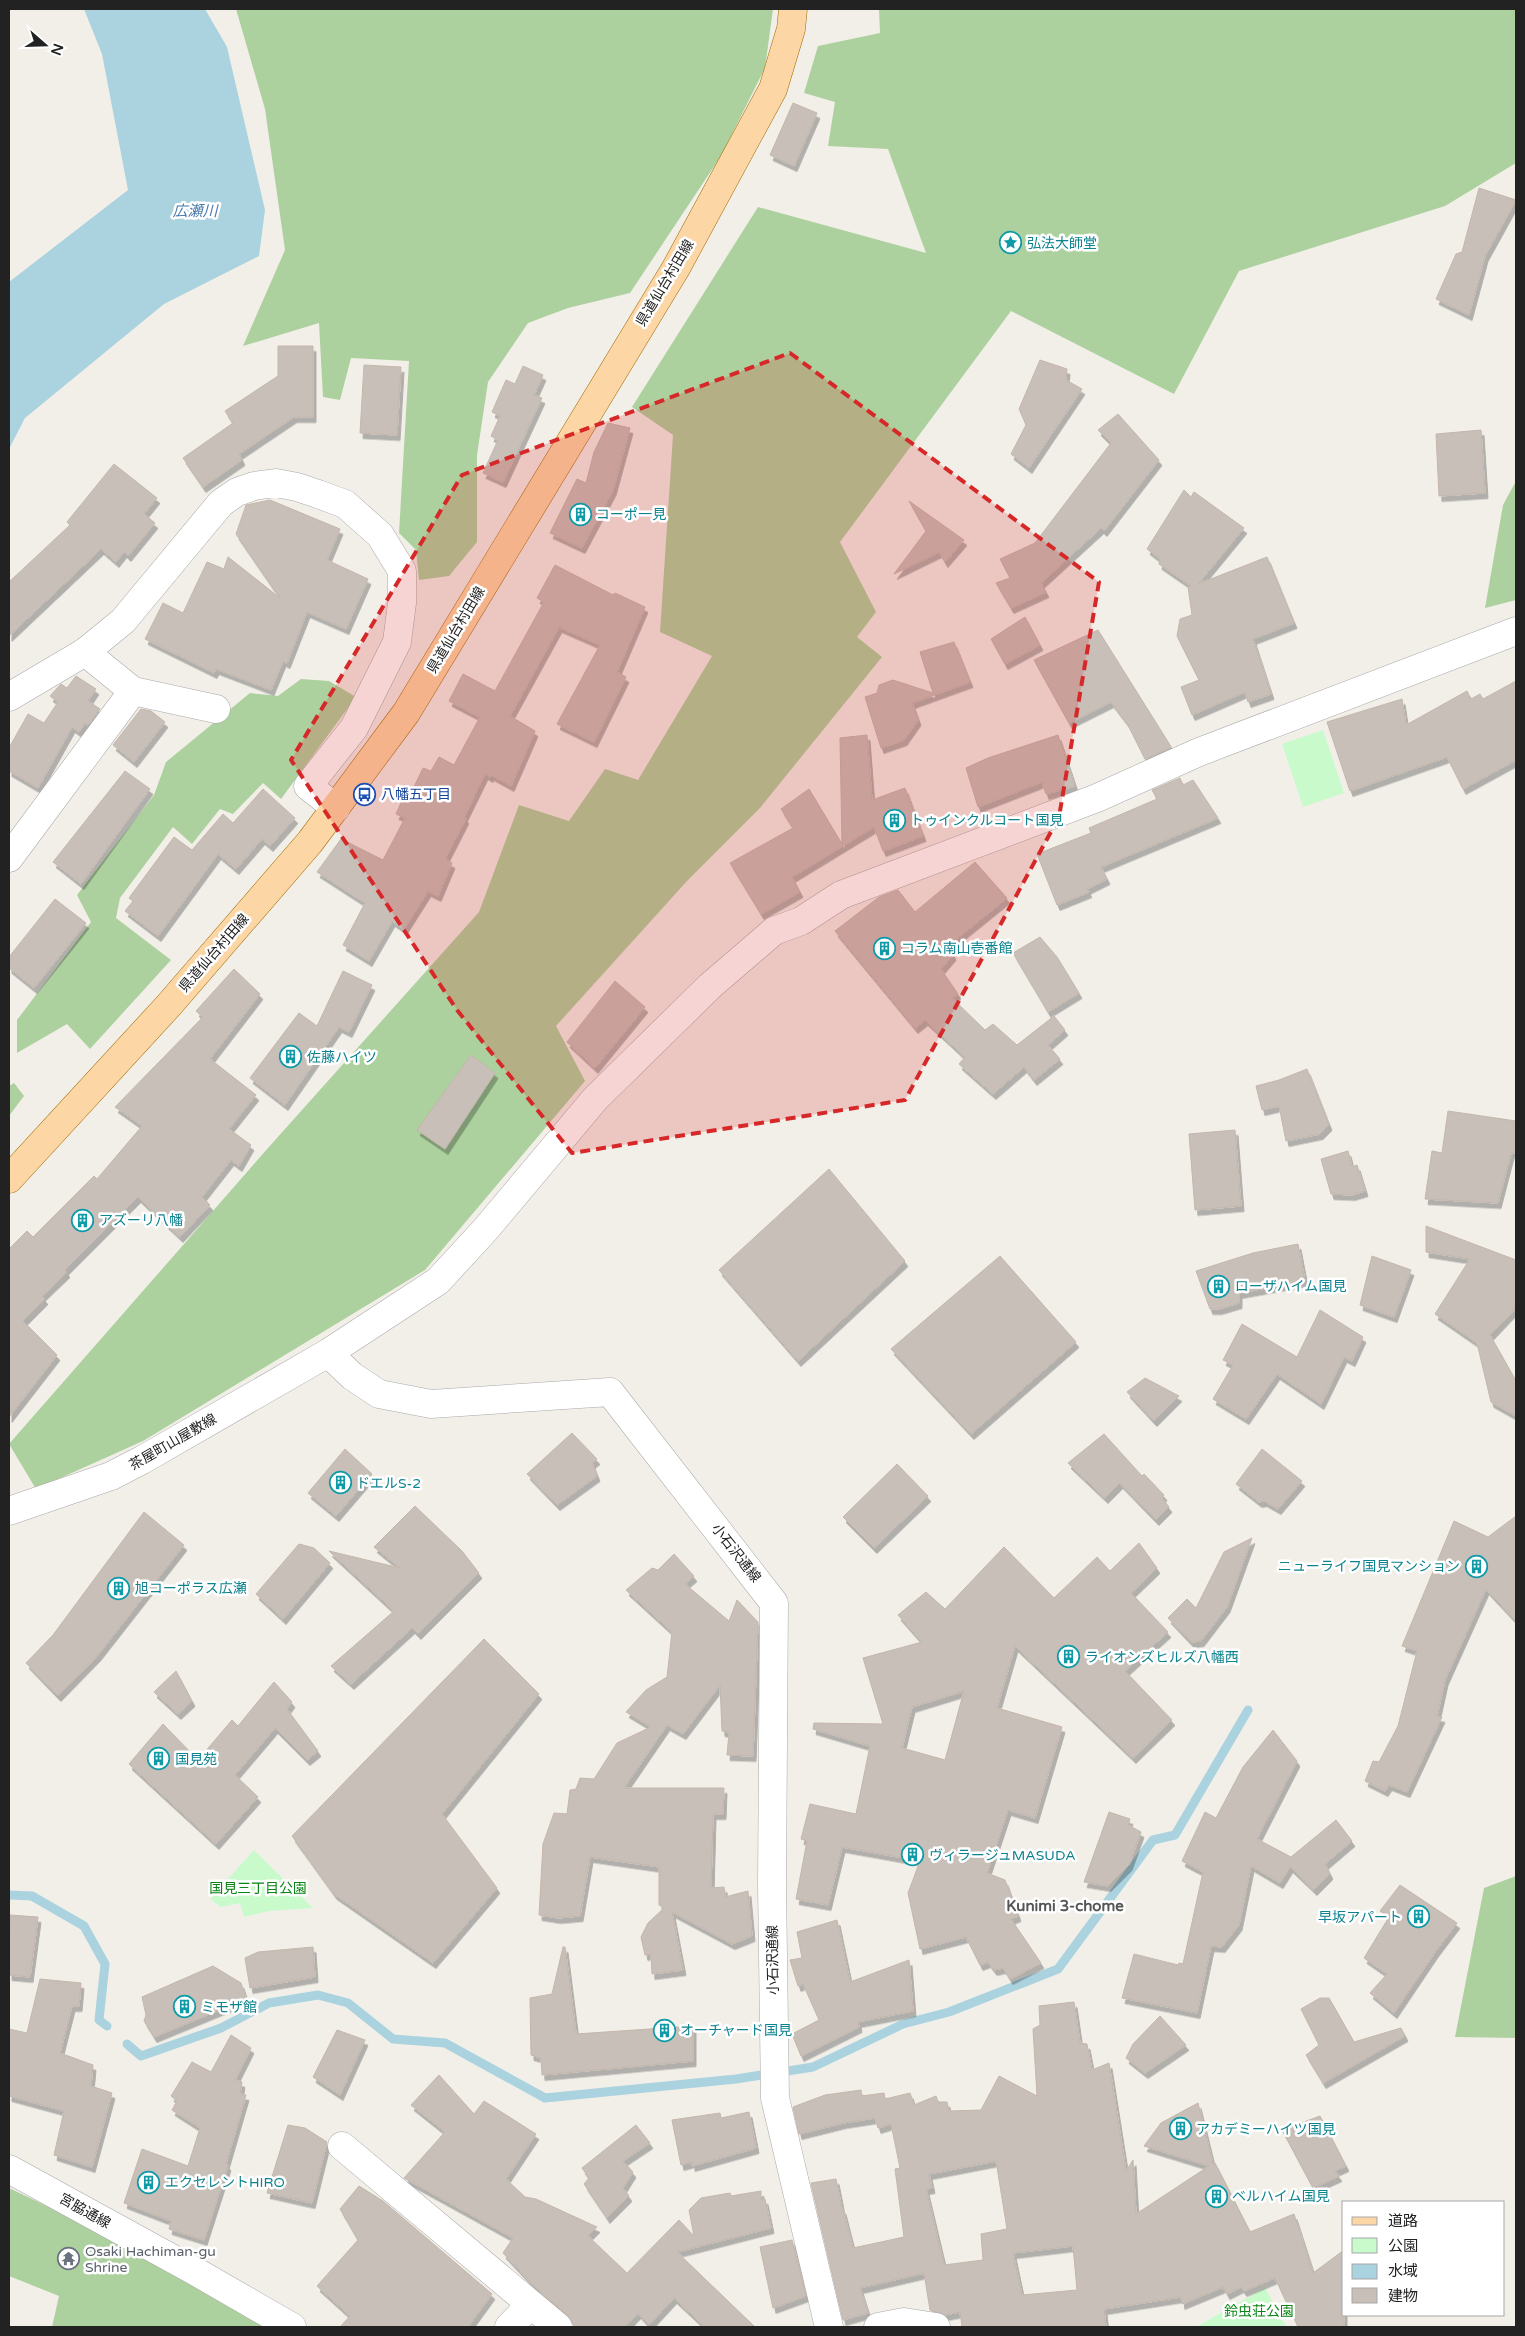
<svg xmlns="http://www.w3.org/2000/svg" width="1525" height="2336" font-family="'Varela Round','Noto Sans JP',sans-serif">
<defs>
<filter id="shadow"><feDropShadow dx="3" dy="5.5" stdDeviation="0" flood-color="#0004"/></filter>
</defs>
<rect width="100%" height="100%" fill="#f2efe9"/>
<g fill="#add19e">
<polygon points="236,9 773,9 765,68 721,156 630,293 568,308 528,323 488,382 477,455 477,542 449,576 419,580 416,550 399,533 409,361 351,358 340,400 323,397 319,323 243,346 285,250 265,109"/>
<polygon points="879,9 1516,9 1516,163 1445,206 1239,271 1174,394 1011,311 840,542 876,612 857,637 882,657 760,808 687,881 556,1026 585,1081 425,1270 143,1441 36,1489 9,1444 268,1148 479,912 519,805 569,821 605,769 638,780 712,656 660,632 673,435 632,407 758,207 926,253 888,149 828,146 835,102 804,93 818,46 880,33"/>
<polygon points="1516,481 1516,600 1485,608 1503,505"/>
<polygon points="301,679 329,681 356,697 281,799 263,783 233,814 220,809 192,844 173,827 120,898 116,918 171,960 90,1049 67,1024 17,1053 17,1020 91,922 77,895 154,795 166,762 250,693 278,696"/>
<polygon points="14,1083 24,1096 9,1116 9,1086"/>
<polygon points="1516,1876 1516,2038 1455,2037 1484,1888"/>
<polygon points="9,2188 57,2211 267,2327 52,2327 59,2296 9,2276"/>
</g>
<g fill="#c8facc">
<polygon points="1323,730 1344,793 1303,807 1282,744"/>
<polygon points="254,1850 313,1908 269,1911 244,1917 240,1903 221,1907 210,1899"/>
<polygon points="1265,2288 1286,2327 1196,2327"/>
</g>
<polygon fill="#aad3df" points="84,9 205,9 227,47 265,210 259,256 164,304 25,418 9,449 9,282 128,190 102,54"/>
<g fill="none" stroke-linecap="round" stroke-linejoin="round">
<g stroke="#aad3df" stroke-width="9">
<polyline points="9,1895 32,1896 84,1926 105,1964 99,2020 107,2026"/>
<polyline points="127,2044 141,2056 221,2028 269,2003 318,1995 348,2003 393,2039 445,2043 545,2098 736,2079 813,2067 903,2024 949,2012 1058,1969 1153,1840 1175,1835 1248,1710"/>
</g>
</g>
<g fill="#c7bfb8" stroke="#c4b6ab" fill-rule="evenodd" filter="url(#shadow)">
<polygon points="793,103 817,113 794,166 770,155"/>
<polygon points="1479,188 1516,200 1485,256 1469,315 1436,299 1456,254 1462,252"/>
<polygon points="278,346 313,346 313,417 294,417 239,454 242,460 203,487 183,458 233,423 225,411 278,376"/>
<polygon points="1040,360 1067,369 1066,380 1082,389 1029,468 1011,454 1026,425 1019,409"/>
<polygon points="364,365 401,367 397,435 360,433"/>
<polygon points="523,366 543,375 534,395 542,398 503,482 483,473 498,440 491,436 500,416 492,412 506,380 515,384"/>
<polygon points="1118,414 1159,460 1104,531 1101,528 1041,583 1046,592 1011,608 996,583 1010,578 1000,559 1035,543 1111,443 1098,430"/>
<polygon points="608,423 630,428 613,490 582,548 550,533 577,479 586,483 594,452"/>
<polygon points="1481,430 1485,493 1439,496 1436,434"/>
<polygon points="114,464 157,498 144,514 155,523 128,556 124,552 116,562 101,549 9,636 9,582 70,525 67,522"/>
<polygon points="1184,490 1191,497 1194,492 1244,528 1198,584 1267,557 1294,623 1253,639 1271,694 1248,702 1245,692 1192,715 1181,687 1199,680 1177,636 1180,619 1192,615 1188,587 1191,586 1159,564 1160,559 1147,549"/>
<polygon points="270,500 340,529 327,560 368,579 346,629 307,612 287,663 283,661 271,690 216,669 214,673 145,639 163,603 183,613 207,562 224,569 228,557 280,598 236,534 246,505"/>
<polygon points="909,501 964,540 945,562 939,552 894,574 926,531"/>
<polygon points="555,565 613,595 615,593 645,607 617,672 626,677 594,742 557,724 600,645 559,627 510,716 535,731 511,786 491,775 490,777 485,774 464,817 466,818 445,859 452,863 438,896 428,891 404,929 392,921 369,961 343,945 365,903 317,872 341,839 383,860 405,818 396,814 408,787 413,789 423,768 431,771 439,757 454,765 480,717 449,701 463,674 495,691 544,602 537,598"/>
<polygon points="1025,617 1040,645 1005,664 991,639"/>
<polygon points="1098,630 1170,745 1171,747 1145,759 1127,723 1111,702 1069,723 1034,660"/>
<polygon points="954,642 970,682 912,703 918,720 904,740 881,748 865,697 877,693 879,685 893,680 933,693 920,652"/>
<polygon points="76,676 96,689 88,701 100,709 88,725 85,723 79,732 72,727 38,788 9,771 9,748 28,714 44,723 58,702 50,696 61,684 67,688"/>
<polygon points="1516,681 1516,760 1463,789 1447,757 1350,791 1327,722 1402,699 1406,725 1467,691 1471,699 1480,694 1483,699"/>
<polygon points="141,709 151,711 165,722 134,762 113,745"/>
<polygon points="867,735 872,800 905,788 923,836 883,851 874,827 792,877 800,892 761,914 730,863 793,828 781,809 809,789 842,844 840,738"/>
<polygon points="1058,735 1075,786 1046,794 1042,782 978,807 966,768 988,758"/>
<polygon points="125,771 150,789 81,884 53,862"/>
<polygon points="1180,778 1183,785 1193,780 1218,818 1101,867 1107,879 1087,889 1089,892 1057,905 1037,854 1091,833 1089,828 1157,799 1152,790"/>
<polygon points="263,789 295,818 270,846 262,839 236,869 218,854 158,936 125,911 133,901 129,898 174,837 192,850 223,814 233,823"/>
<polygon points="975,862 1007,898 949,945 953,955 941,969 958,994 952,998 985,1030 993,1024 1017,1045 1054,1016 1065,1030 1048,1045 1060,1059 1034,1080 1024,1067 993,1094 959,1064 965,1057 925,1020 915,1028 835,931 879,897 898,890 915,912"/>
<polygon points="55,899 86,923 34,988 9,968 9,957"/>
<polygon points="1040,937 1057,957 1079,993 1048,1012 1013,953"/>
<polygon points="234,969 260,994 210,1059 256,1095 229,1129 251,1145 239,1166 231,1160 202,1197 210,1205 180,1237 138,1197 65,1270 67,1272 42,1296 45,1299 23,1321 57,1355 9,1417 9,1249 27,1231 33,1237 94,1176 97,1179 142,1126 115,1107 203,1017 196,1011"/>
<polygon points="343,971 372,985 349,1032 339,1027 285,1105 250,1078 299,1013 317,1026"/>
<polygon points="615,981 645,1007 595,1068 567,1042"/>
<polygon points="471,1055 495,1073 445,1149 417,1130"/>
<polygon points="1307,1069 1329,1125 1320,1134 1286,1141 1279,1106 1262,1110 1256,1086 1279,1080"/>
<polygon points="1448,1111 1516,1121 1516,1153 1511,1153 1498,1203 1425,1199 1432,1151 1442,1153"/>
<polygon points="1235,1130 1241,1206 1195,1210 1189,1134"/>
<polygon points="1348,1151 1352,1167 1357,1165 1365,1191 1352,1195 1331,1194 1321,1159"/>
<polygon points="829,1169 905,1261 798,1361 719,1270"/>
<polygon points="1426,1226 1516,1260 1516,1302 1514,1310 1490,1335 1516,1381 1516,1416 1491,1402 1477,1343 1435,1314 1470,1259 1426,1252"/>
<polygon points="1298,1244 1305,1281 1239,1293 1239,1303 1219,1309 1210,1309 1196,1271 1253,1253"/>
<polygon points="1000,1256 1076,1342 971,1434 891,1349"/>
<polygon points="1372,1256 1411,1270 1394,1317 1360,1305"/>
<polygon points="1320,1310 1363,1337 1352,1361 1344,1357 1321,1404 1277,1374 1246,1419 1213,1399 1233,1365 1223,1360 1242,1324 1297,1357"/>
<polygon points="1145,1378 1179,1396 1154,1421 1127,1392"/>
<polygon points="572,1433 597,1459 592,1463 597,1476 557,1505 527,1474"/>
<polygon points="1104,1434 1142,1476 1144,1474 1164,1495 1162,1498 1169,1507 1156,1520 1120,1483 1105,1498 1068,1463"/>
<polygon points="345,1449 372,1474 336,1516 308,1493"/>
<polygon points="1262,1449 1302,1481 1278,1509 1264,1501 1259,1502 1236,1484"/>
<polygon points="897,1464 928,1496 874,1548 843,1517"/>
<polygon points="415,1506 462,1551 479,1573 418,1634 412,1628 351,1684 331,1666 394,1611 329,1551 400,1568 374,1547"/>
<polygon points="144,1512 184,1545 98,1655 58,1696 26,1663 53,1635"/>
<polygon points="1516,1516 1516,1621 1486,1589 1445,1680 1437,1716 1442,1717 1407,1792 1389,1785 1385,1791 1365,1781 1373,1761 1379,1762 1398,1726 1417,1651 1402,1646 1454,1521 1488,1537"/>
<polygon points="1252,1538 1227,1607 1201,1641 1191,1642 1168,1618 1187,1599 1196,1608 1224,1552"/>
<path d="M1139 1543 1157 1568 1131 1593 1168 1632 1125 1671 1172 1720 1133 1758 1015 1646 997 1708 1062 1727 1035 1818 1008 1810 987 1873 1005 1880 1018 1916 1011 1919 1041 1963 1010 1979 1003 1968 994 1970 988 1962 980 1965 966 1937 920 1949 908 1893 920 1861 842 1847 828 1905 796 1899 807 1841 801 1839 810 1804 856 1814 870 1746 813 1729 814 1723 883 1724 863 1658 922 1642 898 1615 926 1592 945 1609 1004 1547 1054 1598 1097 1557 1110 1571ZM964 1691 945 1760 902 1748 912 1707Z"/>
<polygon points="299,1544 314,1548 330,1563 283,1619 256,1594"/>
<polygon points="674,1554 694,1576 685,1584 729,1621 737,1600 758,1622 753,1756 727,1755 729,1732 722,1731 720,1685 683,1734 667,1725 624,1788 724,1788 723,1814 713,1814 711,1888 724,1887 725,1897 748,1891 752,1936 732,1944 672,1912 683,1970 652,1974 651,1954 645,1955 641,1937 648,1923 664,1908 659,1905 659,1867 590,1857 580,1916 558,1918 539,1915 543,1844 554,1813 567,1814 570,1790 576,1789 580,1778 594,1779 617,1743 651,1727 626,1712 646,1690 667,1677 672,1632 626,1590 652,1568 658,1570"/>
<polygon points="484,1639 539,1694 442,1814 497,1888 433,1963 334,1894 292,1836"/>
<polygon points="176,1671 192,1701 178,1714 154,1692"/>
<polygon points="274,1682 292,1702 287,1709 318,1751 307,1760 275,1728 235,1775 258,1797 216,1844 129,1764 163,1724 198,1760 232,1720 238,1726"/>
<polygon points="1273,1730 1297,1761 1257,1839 1291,1857 1336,1820 1352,1841 1325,1864 1330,1874 1314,1890 1290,1867 1280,1883 1251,1866 1239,1925 1222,1947 1211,1946 1197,2013 1122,1998 1134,1954 1178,1965 1179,1963 1183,1964 1203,1872 1182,1861 1205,1812 1216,1818 1243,1767"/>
<polygon points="1109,1812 1130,1819 1128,1825 1141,1832 1129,1865 1108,1886 1084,1882"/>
<polygon points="1400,1885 1457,1923 1435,1952 1394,2013 1370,1993 1387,1974 1364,1958 1389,1917 1380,1911"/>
<polygon points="10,1915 38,1917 30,1977 9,1975"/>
<polygon points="837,1920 850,1982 909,1960 913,2011 858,2022 859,2027 801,2056 792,2034 819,2020 803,1984 798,1986 790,1960 802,1958 797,1932"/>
<polygon points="313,1947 315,1977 250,1988 245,1958 258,1952"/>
<polygon points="563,1947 565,1947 576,2034 693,2026 693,2061 542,2075 541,2058 531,2055 530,1998 552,1994"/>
<polygon points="213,1966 241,1983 246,1999 154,2037 144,2021 146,2015 142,1997"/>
<polygon points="40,1979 81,1983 79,2006 72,2006 60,2053 93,2065 91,2086 112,2093 92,2167 54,2155 64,2111 9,2096 9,2029 27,2033"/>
<polygon points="1320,1998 1329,1998 1354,2042 1401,2028 1405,2036 1323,2083 1306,2055 1319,2045 1301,2009"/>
<path d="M1074 2002 1080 2043 1087 2044 1092 2070 1109 2063 1126 2171 1133 2160 1136 2214 1209 2166 1144 2146 1161 2123 1198 2103 1213 2164 1215 2163 1250 2232 1294 2214 1313 2273 1344 2250V2327H1298L1275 2278 1244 2291 1241 2287 1227 2294 1223 2287 1182 2304 1181 2297 1104 2309 1106 2327H962L960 2312 945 2315 930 2310 924 2273 860 2288 868 2313 843 2320 811 2183 836 2179 842 2209H843L853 2248 904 2237 895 2169 900 2168 891 2124 878 2128 875 2118 843 2123 799 2134 793 2107 825 2095 861 2090 862 2096 884 2093 885 2099 910 2093 914 2105 936 2096 938 2102H947L949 2111 981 2110 999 2076 1037 2096 1033 2029 1040 2025 1039 2006ZM996 2161 1007 2229 981 2234 983 2260 944 2265 926 2189 932 2188 929 2174ZM1073 2246 1077 2290 1022 2295 1013 2253Z"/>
<polygon points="1160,2016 1186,2045 1145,2073 1126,2058 1133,2044"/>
<polygon points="337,2030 365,2040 340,2095 313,2077"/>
<polygon points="231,2035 251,2048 235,2080 242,2082 240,2094 246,2095 226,2164 228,2165 204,2240 169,2229 171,2221 124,2203 142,2149 188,2166 200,2128 172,2110 177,2101 171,2096 192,2062 211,2072"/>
<polygon points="439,2075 474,2114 484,2101 536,2134 506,2179 525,2197 536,2199 597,2227 588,2236 627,2273 679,2220 694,2236 689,2210 701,2198 730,2193 731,2196 761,2191 761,2200 765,2199 771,2228 677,2252 755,2327 705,2327 674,2298 649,2325 638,2313 625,2327 575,2327 568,2315 539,2291 503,2253 513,2238 404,2178 445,2132 411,2105"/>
<polygon points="749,2112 756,2148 692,2166 692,2162 681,2165 672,2120 720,2113 721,2118"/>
<polygon points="1320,2116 1346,2166 1335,2171 1339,2176 1313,2188 1282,2130"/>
<polygon points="288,2125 305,2128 327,2142 312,2203 267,2193"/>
<polygon points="636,2125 650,2143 623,2161 633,2172 623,2188 629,2196 607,2218 584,2184 589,2178 582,2168"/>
<polygon points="359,2186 383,2201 492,2294 468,2327 340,2327 350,2316 317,2286 358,2240 340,2209"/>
<polygon points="792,2240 806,2296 773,2308 760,2247"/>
</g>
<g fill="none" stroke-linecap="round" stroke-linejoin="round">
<defs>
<g id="minor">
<polyline points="85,652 133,691 216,709"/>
<polyline points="9,697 85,652 123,621 221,503 237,492 254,486 276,483 297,487 318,494 345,504 380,535 402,571 402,603 397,642 354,728 308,786 336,808"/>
<polyline points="9,858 133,691"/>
<polyline points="328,1353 352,1376 379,1394 431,1404 610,1392 774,1603 772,1885 775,2098 829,2327"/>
<polyline points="9,1511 111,1476 142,1460 328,1353 438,1281 485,1230 595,1099 710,986 774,931 801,921 841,895 1097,798 1199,752 1516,631"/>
<polyline points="342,2146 558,2327"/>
<polyline points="9,2169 193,2270 292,2327"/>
<polyline points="509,2327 530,2305"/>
<polyline points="878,2327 904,2322 936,2327"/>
</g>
<polyline id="major" points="9,1179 169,1005 310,842 406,713 676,268 773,89 791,29 793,9"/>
</defs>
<use href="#minor" stroke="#a9a9a9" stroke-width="29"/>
<use href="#major" stroke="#a06b00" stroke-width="29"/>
<use href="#minor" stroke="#fff" stroke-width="28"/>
<use href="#major" stroke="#fcd6a4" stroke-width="28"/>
</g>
<path fill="#d62828" fill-opacity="0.2" stroke="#d62828" stroke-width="4" stroke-dasharray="10 6" stroke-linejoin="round" d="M790 353 1099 582 1059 817 905 1100 572 1153 457 1010 291 760 462 475Z"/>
<defs>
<symbol id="sight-ring" viewBox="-11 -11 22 22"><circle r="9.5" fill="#fff" stroke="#0f9aa8" stroke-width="1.5"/><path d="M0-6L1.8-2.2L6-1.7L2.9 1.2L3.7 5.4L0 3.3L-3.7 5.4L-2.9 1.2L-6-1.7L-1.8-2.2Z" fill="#0f9aa8"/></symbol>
<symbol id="building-ring" viewBox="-11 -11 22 22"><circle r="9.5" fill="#fff" stroke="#0f9aa8" stroke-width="1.5"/><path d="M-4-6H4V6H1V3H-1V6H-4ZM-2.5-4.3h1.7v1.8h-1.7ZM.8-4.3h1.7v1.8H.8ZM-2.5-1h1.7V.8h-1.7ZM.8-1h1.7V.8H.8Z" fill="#0f9aa8"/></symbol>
<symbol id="bus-ring" viewBox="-11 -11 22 22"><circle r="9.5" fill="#fff" stroke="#1a4fb4" stroke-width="1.5"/><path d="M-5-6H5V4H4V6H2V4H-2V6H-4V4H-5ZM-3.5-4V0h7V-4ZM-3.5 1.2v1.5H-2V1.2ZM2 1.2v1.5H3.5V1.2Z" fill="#1a4fb4"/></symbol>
<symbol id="temple-ring" viewBox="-11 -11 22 22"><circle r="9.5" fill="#fff" stroke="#6b7280" stroke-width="1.5"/><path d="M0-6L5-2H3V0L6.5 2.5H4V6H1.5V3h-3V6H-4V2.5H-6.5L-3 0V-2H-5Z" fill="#6b7280"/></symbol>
</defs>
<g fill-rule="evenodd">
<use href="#sight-ring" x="998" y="230" width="25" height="25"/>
<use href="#building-ring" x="568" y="502" width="25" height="25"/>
<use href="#bus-ring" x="352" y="782" width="25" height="25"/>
<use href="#building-ring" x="882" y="808" width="25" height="25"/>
<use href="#building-ring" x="872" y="936" width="25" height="25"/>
<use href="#building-ring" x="278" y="1044" width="25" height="25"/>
<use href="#building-ring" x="70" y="1208" width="25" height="25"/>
<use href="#building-ring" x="1206" y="1274" width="25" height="25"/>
<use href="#building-ring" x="328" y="1470" width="25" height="25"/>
<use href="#building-ring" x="1464" y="1554" width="25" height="25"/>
<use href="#building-ring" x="106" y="1576" width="25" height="25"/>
<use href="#building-ring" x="1056" y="1644" width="25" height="25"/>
<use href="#building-ring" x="146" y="1746" width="25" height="25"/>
<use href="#building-ring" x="900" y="1842" width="25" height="25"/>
<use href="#building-ring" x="1406" y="1904" width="25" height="25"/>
<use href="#building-ring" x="172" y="1994" width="25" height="25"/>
<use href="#building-ring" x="652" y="2018" width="25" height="25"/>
<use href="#building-ring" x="1168" y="2116" width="25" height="25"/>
<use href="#building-ring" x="136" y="2170" width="25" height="25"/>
<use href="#building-ring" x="1204" y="2184" width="25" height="25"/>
<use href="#temple-ring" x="56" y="2246" width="25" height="25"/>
</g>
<g text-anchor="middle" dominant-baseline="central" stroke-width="5" stroke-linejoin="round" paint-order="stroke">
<g font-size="14" fill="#0d838f" stroke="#fff" text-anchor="start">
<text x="1027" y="243">弘法大師堂</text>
<text x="596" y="514">コーポ一見</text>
<text x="910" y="820">トゥインクルコート国見</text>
<text x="901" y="948">コラム南山壱番館</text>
<text x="307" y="1057">佐藤ハイツ</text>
<text x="99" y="1220">アズーリ八幡</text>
<text x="1235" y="1286">ローザハイム国見</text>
<text x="356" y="1483">ドエルS-2</text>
<text x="1460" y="1566" text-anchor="end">ニューライフ国見マンション</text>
<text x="135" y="1588">旭コーポラス広瀬</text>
<text x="1085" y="1657">ライオンズヒルズ八幡西</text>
<text x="175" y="1759">国見苑</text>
<text x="929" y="1855">ヴィラージュMASUDA</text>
<text x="1402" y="1917" text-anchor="end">早坂アパート</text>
<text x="201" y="2007">ミモザ館</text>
<text x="680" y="2030">オーチャード国見</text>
<text x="1196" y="2129">アカデミーハイツ国見</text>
<text x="165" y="2182">エクセレントHIRO</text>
<text x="1232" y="2196">ベルハイム国見</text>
</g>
<g font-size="14" fill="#222" stroke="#fff">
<text transform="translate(665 283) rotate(-59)">県道仙台村田線</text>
<text transform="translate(456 630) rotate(-59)">県道仙台村田線</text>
<text transform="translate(214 953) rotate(-49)">県道仙台村田線</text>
<text transform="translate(173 1442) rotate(-30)">茶屋町山屋敷線</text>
<text transform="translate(736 1553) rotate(52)">小石沢通線</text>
<text transform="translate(773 1960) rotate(-91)">小石沢通線</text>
<text transform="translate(85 2211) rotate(29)">宮脇通線</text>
</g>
<g font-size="14" fill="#164399" stroke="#fff" text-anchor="start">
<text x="381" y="794">八幡五丁目</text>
</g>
<g font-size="14" fill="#0c8416" stroke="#fff">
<text x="258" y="1888">国見三丁目公園</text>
<text x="1259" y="2311">鈴虫荘公園</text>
</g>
<g font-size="14" fill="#5b616d" stroke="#fff" text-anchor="start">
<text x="85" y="2251">Osaki Hachiman-gu<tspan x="85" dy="16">Shrine</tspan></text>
</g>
<g font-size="15" font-style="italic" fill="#4a7aab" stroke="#fff">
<text x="195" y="211">広瀬川</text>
</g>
<g font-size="15" font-weight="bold" fill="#555" stroke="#fff">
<text x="1065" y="1906">Kunimi 3-chome</text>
</g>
</g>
<rect width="1525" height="2336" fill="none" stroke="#222222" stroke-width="20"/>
<rect x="1342" y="2201" width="162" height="115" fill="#ffffff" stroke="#a7a7a7"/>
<rect x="1352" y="2217" width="25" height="8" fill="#fcd6a4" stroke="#a7a7a7"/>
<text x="1388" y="2226" font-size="15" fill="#222222">道路</text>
<rect x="1352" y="2238" width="25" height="15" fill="#c8facc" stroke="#a7a7a7"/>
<text x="1388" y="2251" font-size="15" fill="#222222">公園</text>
<rect x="1352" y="2264" width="25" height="15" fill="#aad3df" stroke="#a7a7a7"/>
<text x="1388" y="2276" font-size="15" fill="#222222">水域</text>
<rect x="1352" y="2288" width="25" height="15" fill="#c7bfb8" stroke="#a7a7a7"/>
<text x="1388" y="2301" font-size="15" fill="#222222">建物</text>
<g transform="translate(45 45) rotate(110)" stroke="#ffffff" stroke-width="4" paint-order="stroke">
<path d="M0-4L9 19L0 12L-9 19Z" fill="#222222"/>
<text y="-8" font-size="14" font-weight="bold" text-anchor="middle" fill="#222222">N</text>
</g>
</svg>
